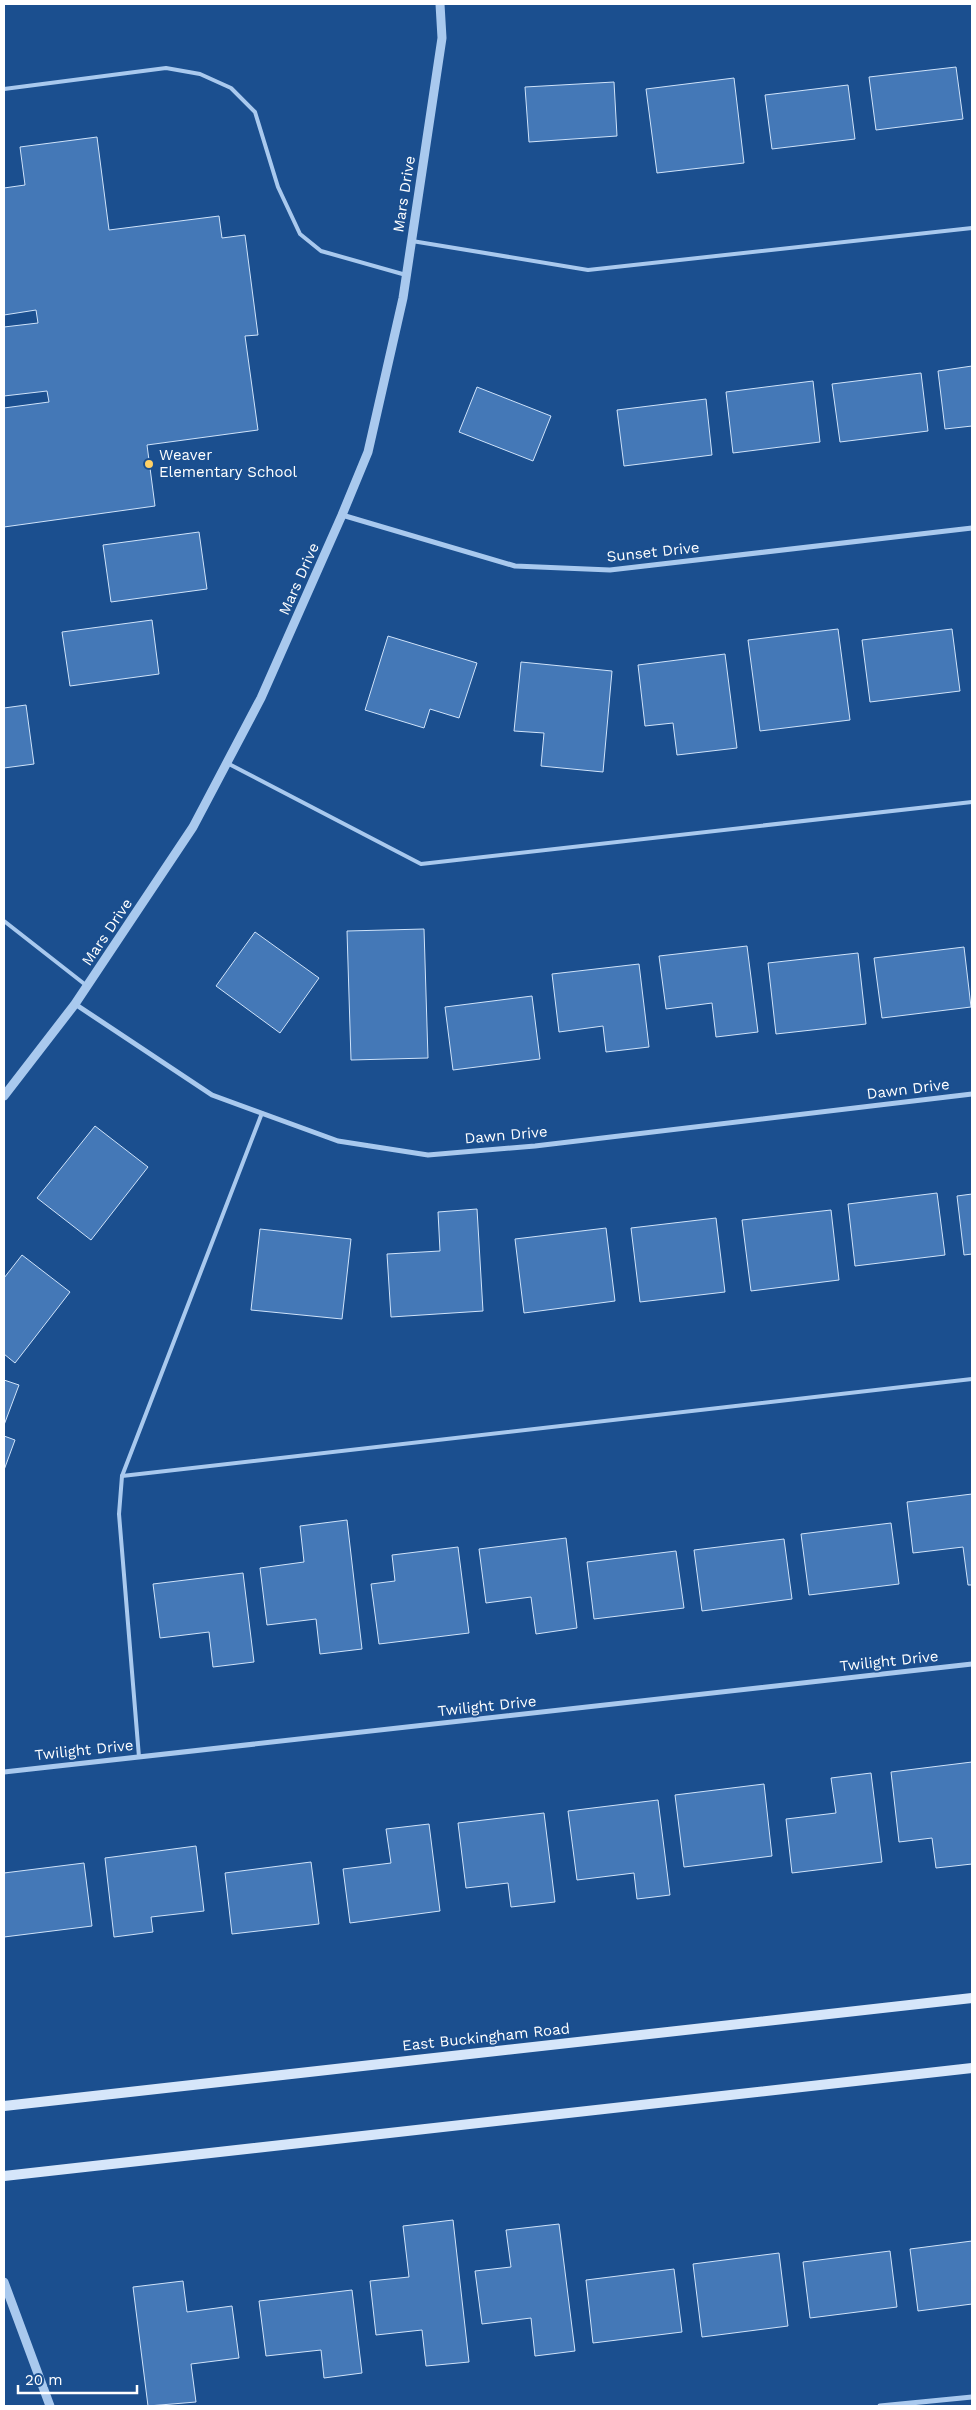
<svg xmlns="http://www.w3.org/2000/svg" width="976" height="2410" font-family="'Work Sans',sans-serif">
<rect width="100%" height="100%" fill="#1b4f8f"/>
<g fill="#4478b7" stroke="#cfe3fa">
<polygon points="956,67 963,119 876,130 869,77"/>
<polygon points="734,78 744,163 657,173 646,89"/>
<polygon points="614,82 617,136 529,142 525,87"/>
<polygon points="848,85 855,139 772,149 765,95"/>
<polygon points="97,137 109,230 219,216 222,238 245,235 258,335 245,336 258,430 147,445 155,506 4,527 4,408 49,402 47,391 4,396 4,327 38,323 36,310 4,315 4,188 25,185 20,147"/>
<polygon points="972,366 972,426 945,429 938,371"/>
<polygon points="921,373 928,431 840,442 832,384"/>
<polygon points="813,381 820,442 733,453 726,392"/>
<polygon points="477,387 551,416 533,461 459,432"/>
<polygon points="706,399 712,455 624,466 617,410"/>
<polygon points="199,532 207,589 111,602 103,545"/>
<polygon points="152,620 159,674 70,686 62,632"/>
<polygon points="838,629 850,720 760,731 748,640"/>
<polygon points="952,629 960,691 870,702 862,640"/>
<polygon points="388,636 477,663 459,718 430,709 424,728 365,710"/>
<polygon points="725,654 737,748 677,755 673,723 645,726 638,665"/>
<polygon points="521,662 612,671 603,772 541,766 544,733 514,731"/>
<polygon points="26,705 34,764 4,768 4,708"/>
<polygon points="424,929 428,1058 351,1060 347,931"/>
<polygon points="255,932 319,978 280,1033 216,986"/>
<polygon points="747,946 758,1032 716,1037 712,1003 666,1009 659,956"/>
<polygon points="964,947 971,1007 882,1018 874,958"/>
<polygon points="858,953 866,1024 776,1034 768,963"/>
<polygon points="639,964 649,1047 606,1052 603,1026 559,1032 552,974"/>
<polygon points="532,996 540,1059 453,1070 445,1007"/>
<polygon points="95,1126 148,1167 91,1240 37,1198"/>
<polygon points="937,1193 945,1255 855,1266 848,1204"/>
<polygon points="972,1194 972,1254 964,1255 957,1196"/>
<polygon points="477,1209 483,1311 391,1317 387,1254 440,1251 438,1212"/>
<polygon points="831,1210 839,1280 751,1291 742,1220"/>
<polygon points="716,1218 725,1292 640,1302 631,1228"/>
<polygon points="606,1228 615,1301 524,1313 515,1239"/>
<polygon points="260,1229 351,1239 342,1319 251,1310"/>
<polygon points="22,1255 70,1292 15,1363 4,1354 4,1278"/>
<polygon points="4,1380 19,1385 4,1425"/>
<polygon points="4,1436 15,1440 4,1470"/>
<polygon points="972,1494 972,1585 968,1585 963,1547 913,1553 907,1502"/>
<polygon points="347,1520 362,1649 320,1654 316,1619 267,1625 260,1568 304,1562 300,1526"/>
<polygon points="891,1523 899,1584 809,1595 801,1534"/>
<polygon points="566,1538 577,1628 536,1634 531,1597 486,1603 479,1549"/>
<polygon points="784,1539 792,1599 702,1611 694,1550"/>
<polygon points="458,1547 469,1633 379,1644 371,1584 395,1581 392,1555"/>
<polygon points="676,1551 684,1608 594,1619 587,1562"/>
<polygon points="243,1573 254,1662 213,1667 209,1632 160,1638 153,1584"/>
<polygon points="972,1762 972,1864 936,1868 932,1838 899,1842 891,1772"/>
<polygon points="871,1773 882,1862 792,1873 786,1819 836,1813 831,1778"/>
<polygon points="764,1784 772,1856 684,1867 675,1795"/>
<polygon points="658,1800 670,1895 637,1899 634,1873 577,1880 568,1811"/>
<polygon points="544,1813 555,1902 511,1907 508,1883 466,1888 458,1823"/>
<polygon points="429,1824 440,1911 350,1923 343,1869 391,1863 386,1829"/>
<polygon points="196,1846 204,1911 151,1917 153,1932 114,1937 105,1858"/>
<polygon points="311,1862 319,1924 232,1934 225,1873"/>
<polygon points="84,1863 92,1926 4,1937 4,1873"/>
<polygon points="453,2220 469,2362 426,2366 422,2330 376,2335 370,2281 409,2277 403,2226"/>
<polygon points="559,2224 575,2351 535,2356 531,2318 482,2324 475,2271 511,2267 506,2230"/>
<polygon points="972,2241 972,2304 918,2311 910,2249"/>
<polygon points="890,2251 897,2307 810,2318 803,2262"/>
<polygon points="779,2253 788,2326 702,2337 693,2264"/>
<polygon points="674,2269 682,2332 593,2343 586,2280"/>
<polygon points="183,2281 187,2312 232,2306 239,2358 191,2364 196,2402 148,2406 133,2287"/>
<polygon points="352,2290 362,2373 324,2378 321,2350 266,2356 259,2301"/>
</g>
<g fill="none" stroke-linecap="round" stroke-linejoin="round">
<g stroke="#a9c9ee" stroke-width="4">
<polyline points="4,89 166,68 200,74 231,88 255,112 278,187 300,234 321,251 406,275"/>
<polyline points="412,241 588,270 972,228"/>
<polyline points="227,763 421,864 972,802"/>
<polyline points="4,921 87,986"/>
<polyline points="122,1476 972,1379"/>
<polyline points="139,1757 119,1514 122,1476 262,1113"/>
</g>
<g stroke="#a9c9ee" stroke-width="5">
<polyline points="342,515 515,566 610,570 972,528"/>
<polyline points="75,1004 212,1095 338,1141 428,1155 535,1146 972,1094"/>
<polyline points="4,1772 972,1664"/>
<polyline points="880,2406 972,2397"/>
</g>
<g stroke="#a9c9ee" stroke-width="9">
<polyline points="4,1096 75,1004 193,827 261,698 342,515 368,452 403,298 442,38 440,4"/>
<polyline points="4,2282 50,2406"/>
</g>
<g stroke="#d6e6fa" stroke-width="10">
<polyline points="4,2106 972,1998"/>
<polyline points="4,2176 972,2068"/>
</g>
</g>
<circle fill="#ffd166" stroke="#1b4f8f" stroke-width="2" cx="149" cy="464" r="5"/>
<g text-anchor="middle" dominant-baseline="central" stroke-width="4" stroke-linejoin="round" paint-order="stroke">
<g font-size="15" fill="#fff" stroke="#1b4f8f">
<text transform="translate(404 194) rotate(-81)">Mars Drive</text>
<text transform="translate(653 552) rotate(-6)">Sunset Drive</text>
<text transform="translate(299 579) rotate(-66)">Mars Drive</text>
<text transform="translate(107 932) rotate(-56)">Mars Drive</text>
<text transform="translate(908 1089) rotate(-7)">Dawn Drive</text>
<text transform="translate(506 1135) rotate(-5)">Dawn Drive</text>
<text transform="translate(889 1661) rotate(-6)">Twilight Drive</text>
<text transform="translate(487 1706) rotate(-6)">Twilight Drive</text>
<text transform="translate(84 1750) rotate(-6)">Twilight Drive</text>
<text transform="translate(486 2037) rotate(-6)">East Buckingham Road</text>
</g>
<g font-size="15" fill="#fff" stroke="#1b4f8f" text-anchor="start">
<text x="159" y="455">Weaver<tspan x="159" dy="17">Elementary School</tspan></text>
</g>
</g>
<rect width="976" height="2410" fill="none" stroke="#ffffff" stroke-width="10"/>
<path d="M18 2385v8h119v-8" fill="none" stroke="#ffffff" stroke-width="2.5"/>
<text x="25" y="2385" font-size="15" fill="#ffffff" stroke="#1b4f8f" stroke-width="4" paint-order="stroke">20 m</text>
</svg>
